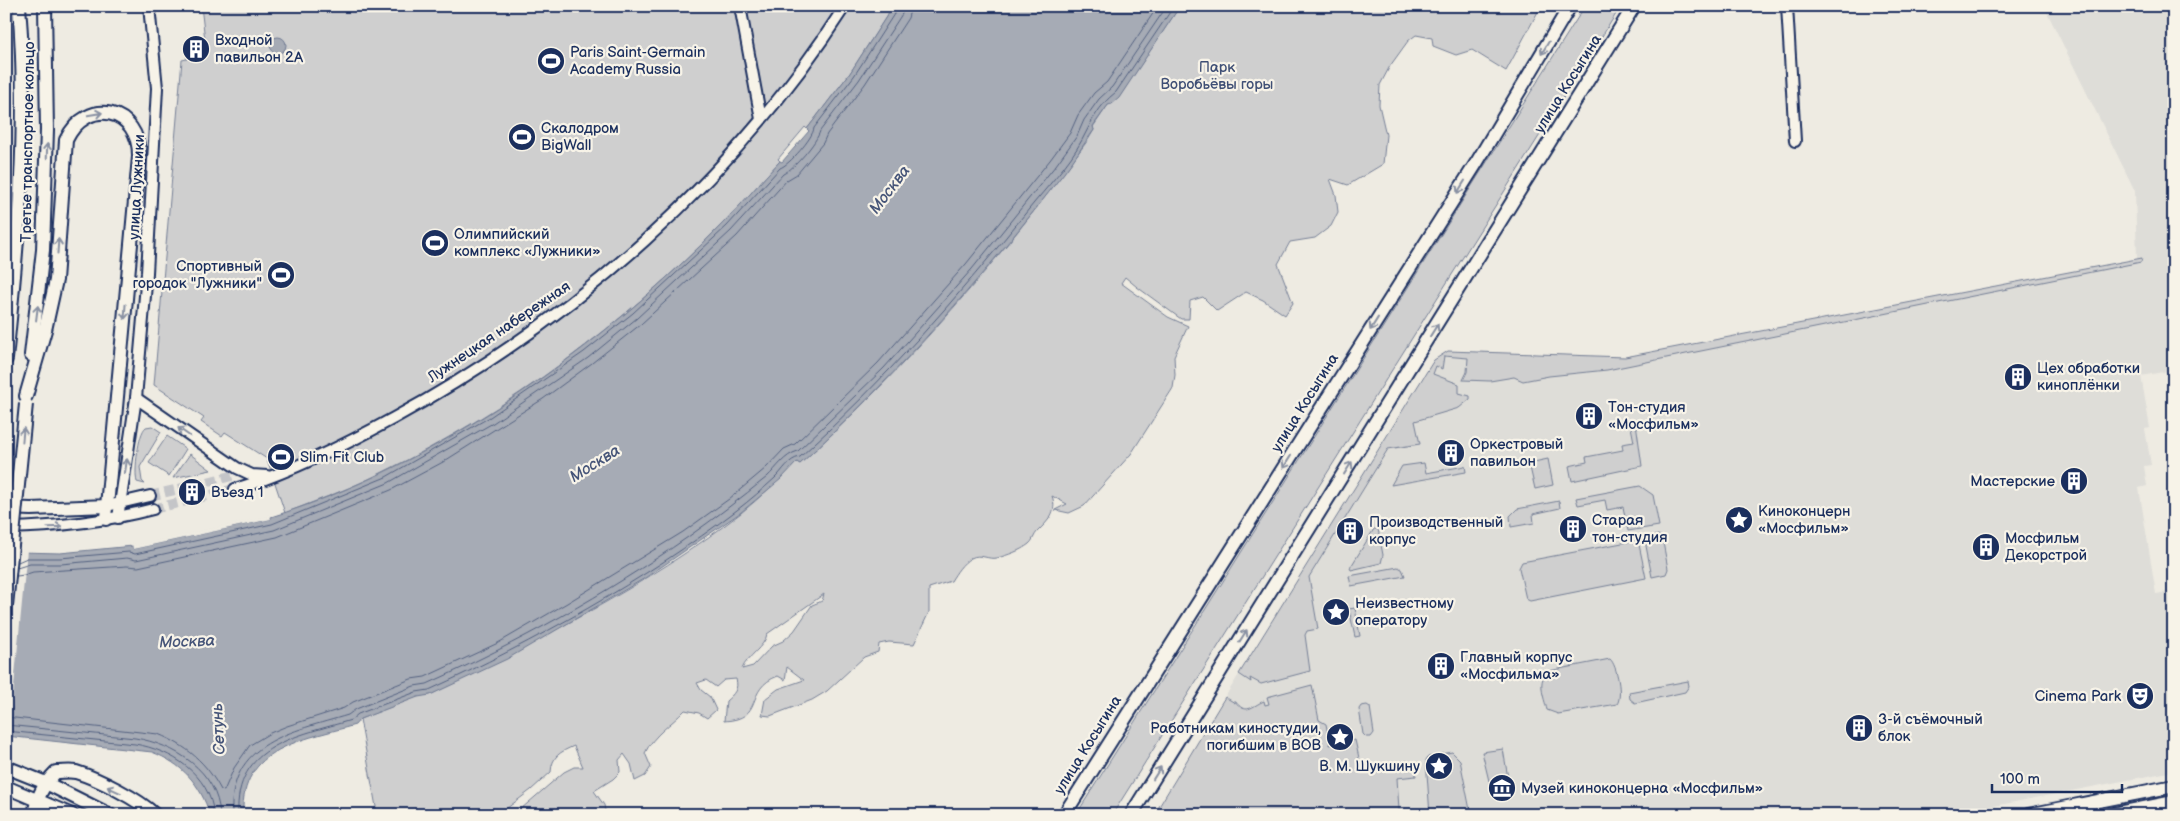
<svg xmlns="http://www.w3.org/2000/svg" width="2180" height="821" font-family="'Balsamiq Sans',sans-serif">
<rect width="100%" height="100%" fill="#eeebe2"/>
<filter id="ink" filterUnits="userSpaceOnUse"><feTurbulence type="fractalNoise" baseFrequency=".02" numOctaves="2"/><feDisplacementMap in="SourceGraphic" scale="10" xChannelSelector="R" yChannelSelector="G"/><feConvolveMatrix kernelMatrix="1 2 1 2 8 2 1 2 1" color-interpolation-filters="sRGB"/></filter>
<g filter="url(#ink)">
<polygon fill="#deddd8" points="2044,6 2174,6 2174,370 2141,376 2150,428 2145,429 2151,465 2144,466 2147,486 2139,488 2156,594 2174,591 2174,771 1948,815 1154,815 1225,697 1434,360 1448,351 1625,357 2137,259 2135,191"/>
<g fill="#cfcfcf" stroke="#757f96" fill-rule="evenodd">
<path d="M201 6H893L850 73 807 129 805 127 778 159 780 161C761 181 743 203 724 222 628 321 507 412 383 472 352 488 318 500 285 513L267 459 225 432 222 436 201 422 204 418 154 385 182 60 187 59 185 44 205 40Z"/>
<path d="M1180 6H1541L1506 71 1472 50 1456 55 1433 46 1432 38 1416 35 1408 41 1390 66 1380 85 1379 105 1386 135 1383 164 1348 185 1330 179 1336 195 1338 212 1331 226 1315 238 1290 242 1278 264 1293 303 1285 315 1263 300 1246 292 1217 311 1203 297 1190 301 1189 319H1181L1137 287 1125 277 1121 283 1168 317 1188 326 1174 356 1175 375 1173 388 1131 454 1084 506 1069 513 1055 510 1067 504 1052 496C1058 512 1048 521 1037 532 1034 535 1033 541 1029 544 1020 551 1008 555 997 558 988 560 980 553 971 558 962 563 956 573 951 581L929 588V612L914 644 889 642 879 644 878 652 864 657 827 691 812 700 770 716 762 715 765 699 778 689 804 680 787 667 785 680 778 676C743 689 766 719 724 721L726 701C734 694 739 689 736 679L724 680 716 687 706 680 697 683 701 690 710 697 716 710 707 718 699 713 685 710C671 725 654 734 645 753L651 767 645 776 635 781 631 764 624 754 619 760 620 772 613 779 594 791 604 805 606 815H514L564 772 574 767H583L574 746C560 752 552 756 551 772L531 790 498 815H375L376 807 360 719 418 696 430 695C537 640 646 587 741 513 761 497 779 479 797 462L800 464C907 367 1003 256 1088 140L1094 130 1093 127 1108 105 1119 97ZM824 594 822 601 812 605 794 631 783 641 772 646 753 666 742 669C747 656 765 647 767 634Z"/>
<polygon points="1585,6 1621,6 1112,815 1076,815"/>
<polygon points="2142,258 2141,262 1607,370 1549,376 1523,381 1514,377 1490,381 1463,380 1467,372 1468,358 1444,356 1442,369 1436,366 1433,374 1459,384 1459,393 1470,396 1470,399 1459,408 1415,421 1420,444 1388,449 1309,577 1318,629 1307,631 1305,635 1310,671 1261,684 1250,678 1251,682 1239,674 1434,360 1448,351 1625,357"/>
<polygon points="1630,422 1636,423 1642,466 1572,481 1569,466 1587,462 1586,457 1623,450 1622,444 1634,442"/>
<path d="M152 426 161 432 140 467 142 481 145 484 137 482C134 472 138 433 146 427Z"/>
<polygon points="167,436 186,449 169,476 149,463"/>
<polygon points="190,454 211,470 173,478"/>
<polygon points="1548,459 1553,485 1535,489 1529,463"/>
<polygon points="1424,463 1426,473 1465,466 1466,472 1391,485 1402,466"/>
<polygon points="1640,486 1653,495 1659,526 1628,531 1623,507 1607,510 1605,500 1578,505 1576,498"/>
<polygon points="1559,501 1560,508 1533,514 1534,523 1511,527 1510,516 1517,509"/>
<polygon points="1374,529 1378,529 1383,555 1381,563 1351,570 1350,568"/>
<polygon points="1658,535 1662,537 1668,569 1666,574 1652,577 1646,546 1647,537"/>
<polygon points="1638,540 1646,578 1530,601 1526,599 1519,568 1522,562"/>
<polygon points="1398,567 1402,569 1405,576 1351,586 1349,576"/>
<polygon points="1355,608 1360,636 1355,637 1349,609"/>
<path d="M1610 659C1617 665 1623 696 1617 704L1558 714 1547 710C1544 697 1536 680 1549 671Z"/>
<polygon points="1688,681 1689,686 1685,692 1635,703 1630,699 1629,692"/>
<path d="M1312 685 1319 720 1326 724 1330 745 1355 740 1361 767 1407 761C1415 764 1416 768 1416 776L1397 778 1399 810 1418 809 1419 815H1154L1225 697 1235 703V701C1246 716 1252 706 1264 701L1265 705 1269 704 1267 697Z"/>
<polygon points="1367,705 1370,707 1374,733 1371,737 1366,737 1363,734 1359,709 1361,706"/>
<polygon points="1503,749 1508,778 1489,781 1482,752"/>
<polygon points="1452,752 1460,760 1471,815 1430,815 1426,760 1428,757"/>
</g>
<g fill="#a6abb5" stroke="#6e7992">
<path d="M893 6H1180L1119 98 1112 104 1108 105 1093 126 1094 130C1084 143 1075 159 1064 173 983 277 897 375 800 464L797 462 781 479 740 513 645 578 507 659 430 695 418 697 360 719 355 725C303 740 240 747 243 815H210C200 783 182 764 152 752L6 736 21 552 60 553 133 546V549L271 519V517C436 466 604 346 724 222 743 203 761 181 780 161L782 162 809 131 807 129 850 73Z"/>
<circle cx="278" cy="45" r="8"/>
</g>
<g fill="#eeebe2">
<polygon points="269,515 271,519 133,549 132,543 135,546 268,517"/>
<polygon points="20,550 27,550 9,739 6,739 6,554 19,554"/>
</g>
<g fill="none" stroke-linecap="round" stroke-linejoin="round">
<g stroke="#536181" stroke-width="1">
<path d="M18 562 27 558H60L129 552 135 554 272 524 386 477 490 417 584 352 633 313 727 226 780 168C789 165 813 138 814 128L854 76 896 11 897 6"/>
<path d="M17 568 30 564H61L127 558 136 560 274 530 388 483 493 423 588 358 637 318 731 231 783 174C794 169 817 142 820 131L859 80 902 14 904 6"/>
<polyline points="17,576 24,575 33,572 127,566 138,567 277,537 391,490 443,462 543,399 592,363 641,324 737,236 787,180 797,174 823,143 827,134 865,84 908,18 911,6"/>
<path d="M6 717 158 734C187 746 206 762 221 790L224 791 234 768 250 745 270 733 287 726 344 708 353 702 411 679 425 677 498 643 567 603 683 532 729 499 766 468 784 449 795 444 878 363 966 264 1050 160 1070 133 1078 115 1094 93 1107 82 1158 6"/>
<path d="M6 725 135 738C174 744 218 771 220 815"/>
<path d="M6 731 135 744C171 750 210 774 214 815"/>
<path d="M232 815C228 741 292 732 348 715L356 709 414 686 427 684C518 643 606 594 688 537 715 518 741 498 767 477 777 468 784 455 798 451L884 368 972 269 1056 165 1077 136 1084 120 1099 99 1112 87 1167 6"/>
<path d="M238 815C234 744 299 736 351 720L358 714 416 692 429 690C534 642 645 580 737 510 750 500 763 489 775 478 783 471 788 459 800 457 884 381 958 297 1029 209 1046 188 1069 164 1082 140 1092 121 1098 106 1116 92L1174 6"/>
</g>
<g stroke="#c4c5c8" stroke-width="10" stroke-dasharray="10 5" stroke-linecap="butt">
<polyline points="150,496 232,476"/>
<polyline points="153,509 235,489"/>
</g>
<defs>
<g id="minor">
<polyline points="740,6 761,119"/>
<polyline points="1787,6 1795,141"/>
<polyline points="136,398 237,468 252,475 267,476"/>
<path d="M235 489C289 473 345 445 394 418 575 319 733 180 845 6"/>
<polyline points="118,518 136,398 147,273 157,88 149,6"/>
<polyline points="106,520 107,506 150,496"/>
<path d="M6 528C58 527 103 522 153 509"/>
</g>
<g id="major">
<polyline points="31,355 43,250 47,130 45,6"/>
<path d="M6 359C18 242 29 124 19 6"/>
<path d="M6 508 31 509 107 506 139 157C140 108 87 96 66 140L56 280 45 330 26 396"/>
<polyline points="6,767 46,783 110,815"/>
<polyline points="6,787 72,815"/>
<path d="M34 815C37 797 43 785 56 772 63 772 70 771 76 772 99 779 138 799 155 815"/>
<polyline points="1064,815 1477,162 1570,6"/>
<polyline points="1131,815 1634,6"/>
<polyline points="2028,815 2174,786"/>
<polyline points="2109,815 2174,802"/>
</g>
</defs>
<use href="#minor" stroke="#1b2f5e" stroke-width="14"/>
<use href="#major" stroke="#1b2f5e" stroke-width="16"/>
<use href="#minor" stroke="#f7f3e8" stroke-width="10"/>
<use href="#major" stroke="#f7f3e8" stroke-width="12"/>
<defs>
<polyline id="major-bridge" points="6,606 26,404"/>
</defs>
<use href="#major-bridge" stroke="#1b2f5e" stroke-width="16" stroke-linecap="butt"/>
<use href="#major-bridge" stroke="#f7f3e8" stroke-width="12"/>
</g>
<defs><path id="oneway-shaft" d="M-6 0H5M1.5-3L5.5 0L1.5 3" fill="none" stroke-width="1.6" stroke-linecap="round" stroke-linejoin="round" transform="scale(1.25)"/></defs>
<g stroke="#8991a3">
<use href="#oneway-shaft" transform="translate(1545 48) rotate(121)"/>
<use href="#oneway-shaft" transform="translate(95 114) rotate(-10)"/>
<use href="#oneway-shaft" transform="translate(47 151) rotate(-88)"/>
<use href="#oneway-shaft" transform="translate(1461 187) rotate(122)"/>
<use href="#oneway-shaft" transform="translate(58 246) rotate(-86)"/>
<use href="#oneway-shaft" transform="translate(125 312) rotate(94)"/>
<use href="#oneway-shaft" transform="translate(37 313) rotate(-83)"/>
<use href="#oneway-shaft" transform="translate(1374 324) rotate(122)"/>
<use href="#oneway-shaft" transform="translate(1434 330) rotate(-58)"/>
<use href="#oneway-shaft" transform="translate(184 432) rotate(-145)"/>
<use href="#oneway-shaft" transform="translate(23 435) rotate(-85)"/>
<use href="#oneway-shaft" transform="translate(1287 462) rotate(122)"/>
<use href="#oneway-shaft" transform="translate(126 466) rotate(-81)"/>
<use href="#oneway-shaft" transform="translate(1348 468) rotate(-58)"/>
<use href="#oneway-shaft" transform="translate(55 527) rotate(-2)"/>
<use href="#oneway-shaft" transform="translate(1243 636) rotate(-58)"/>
<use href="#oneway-shaft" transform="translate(1157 773) rotate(-58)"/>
<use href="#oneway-shaft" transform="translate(114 790) rotate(-155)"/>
</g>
</g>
<defs>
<symbol id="building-disc" viewBox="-11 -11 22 22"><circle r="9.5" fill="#1b2f5e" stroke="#f7f3e8"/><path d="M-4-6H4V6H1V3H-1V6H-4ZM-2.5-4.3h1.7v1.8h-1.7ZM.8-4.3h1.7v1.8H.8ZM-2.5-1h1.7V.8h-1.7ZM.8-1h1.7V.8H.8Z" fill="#fff"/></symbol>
<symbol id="stadium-disc" viewBox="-11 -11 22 22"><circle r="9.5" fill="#1b2f5e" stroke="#f7f3e8"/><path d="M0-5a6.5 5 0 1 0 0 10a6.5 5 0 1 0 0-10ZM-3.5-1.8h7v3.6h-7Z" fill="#fff"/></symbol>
<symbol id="sight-disc" viewBox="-11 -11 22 22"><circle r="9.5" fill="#1b2f5e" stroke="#f7f3e8"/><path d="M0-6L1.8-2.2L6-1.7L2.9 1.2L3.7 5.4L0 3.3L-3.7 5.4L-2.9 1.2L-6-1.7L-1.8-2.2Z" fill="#fff"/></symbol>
<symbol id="theatre-disc" viewBox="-11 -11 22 22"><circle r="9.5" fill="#1b2f5e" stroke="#f7f3e8"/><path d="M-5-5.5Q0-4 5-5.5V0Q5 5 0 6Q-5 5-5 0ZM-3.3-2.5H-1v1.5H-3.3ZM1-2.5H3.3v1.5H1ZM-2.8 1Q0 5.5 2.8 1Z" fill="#fff"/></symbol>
<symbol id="museum-disc" viewBox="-11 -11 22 22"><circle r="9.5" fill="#1b2f5e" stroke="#f7f3e8"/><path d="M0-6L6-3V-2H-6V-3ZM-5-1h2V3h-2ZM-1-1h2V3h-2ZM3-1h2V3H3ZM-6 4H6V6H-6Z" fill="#fff"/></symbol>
</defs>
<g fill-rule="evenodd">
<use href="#building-disc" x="180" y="33" width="32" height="32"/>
<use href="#stadium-disc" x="535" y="45" width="32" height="32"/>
<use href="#stadium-disc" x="506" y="121" width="32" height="32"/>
<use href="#stadium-disc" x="419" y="227" width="32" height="32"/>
<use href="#stadium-disc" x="265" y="259" width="32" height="32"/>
<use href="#building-disc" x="2002" y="361" width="32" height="32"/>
<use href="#building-disc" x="1573" y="400" width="32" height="32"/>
<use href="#building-disc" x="1435" y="437" width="32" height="32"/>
<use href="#stadium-disc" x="265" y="441" width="32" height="32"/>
<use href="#building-disc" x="2058" y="465" width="32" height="32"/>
<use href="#building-disc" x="176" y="476" width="32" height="32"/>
<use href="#sight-disc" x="1723" y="504" width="32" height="32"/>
<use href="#building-disc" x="1557" y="513" width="32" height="32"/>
<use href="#building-disc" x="1334" y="515" width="32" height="32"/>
<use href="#building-disc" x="1970" y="531" width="32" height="32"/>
<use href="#sight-disc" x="1320" y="596" width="32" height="32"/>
<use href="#building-disc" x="1425" y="650" width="32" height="32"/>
<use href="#theatre-disc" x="2124" y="680" width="32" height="32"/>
<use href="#building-disc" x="1843" y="712" width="32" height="32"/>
<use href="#sight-disc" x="1324" y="721" width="32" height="32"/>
<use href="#sight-disc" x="1423" y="750" width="32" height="32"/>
<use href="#museum-disc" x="1486" y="772" width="32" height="32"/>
</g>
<g text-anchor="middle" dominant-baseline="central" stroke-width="4.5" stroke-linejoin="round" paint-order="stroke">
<g font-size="15" fill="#1b2f5e" stroke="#f7f3e8" text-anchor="start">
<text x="215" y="40">Входной<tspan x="215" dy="17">павильон 2A</tspan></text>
<text x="570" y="52">Paris Saint-Germain<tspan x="570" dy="17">Academy Russia</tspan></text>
<text x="541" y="128">Скалодром<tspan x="541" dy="17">BigWall</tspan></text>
<text x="454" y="234">Олимпийский<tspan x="454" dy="17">комплекс «Лужники»</tspan></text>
<text x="262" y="266" text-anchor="end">Спортивный<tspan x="262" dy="17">городок "Лужники"</tspan></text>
<text x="2037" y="368">Цех обработки<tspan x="2037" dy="17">киноплёнки</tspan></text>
<text x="1608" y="407">Тон-студия<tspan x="1608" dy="17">«Мосфильм»</tspan></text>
<text x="1470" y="444">Оркестровый<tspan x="1470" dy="17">павильон</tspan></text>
<text x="300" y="457">Slim Fit Club</text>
<text x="2055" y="481" text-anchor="end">Мастерские</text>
<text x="211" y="492">Въезд 1</text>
<text x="1758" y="511">Киноконцерн<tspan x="1758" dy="17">«Мосфильм»</tspan></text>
<text x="1592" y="520">Старая<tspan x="1592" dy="17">тон-студия</tspan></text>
<text x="1369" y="522">Производственный<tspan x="1369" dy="17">корпус</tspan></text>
<text x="2005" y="538">Мосфильм<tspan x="2005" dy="17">Декорстрой</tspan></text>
<text x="1355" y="603">Неизвестному<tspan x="1355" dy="17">оператору</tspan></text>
<text x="1460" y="657">Главный корпус<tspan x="1460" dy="17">«Мосфильма»</tspan></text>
<text x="2121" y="696" text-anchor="end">Cinema Park</text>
<text x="1878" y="719">3-й съёмочный<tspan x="1878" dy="17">блок</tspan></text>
<text x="1321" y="728" text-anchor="end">Работникам киностудии,<tspan x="1321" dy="17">погибшим в ВОВ</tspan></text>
<text x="1420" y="766" text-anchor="end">В. М. Шукшину</text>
<text x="1521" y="788">Музей киноконцерна «Мосфильм»</text>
</g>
<g font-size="15" fill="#3f4f75" stroke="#f7f3e8">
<text x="1217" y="67">Парк<tspan x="1217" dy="17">Воробьёвы горы</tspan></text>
</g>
<g font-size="15" fill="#1b2f5e" stroke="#f7f3e8">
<text transform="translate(1568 84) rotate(-58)">улица Косыгина</text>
<text transform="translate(28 142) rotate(-89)">Третье транспортное кольцо</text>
<text transform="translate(137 187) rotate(-87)">улица Лужники</text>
<text transform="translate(499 332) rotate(-34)">Лужнецкая набережная</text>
<text transform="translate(1305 403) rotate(-58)">улица Косыгина</text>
<text transform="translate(1088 745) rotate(-58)">улица Косыгина</text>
</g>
<g font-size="16" font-style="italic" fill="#455478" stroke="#f7f3e8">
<text transform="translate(890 190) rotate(-53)">Москва</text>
<text transform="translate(595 464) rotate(-32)">Москва</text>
<text transform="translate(187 642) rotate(-2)">Москва</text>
<text transform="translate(219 729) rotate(-93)">Сетунь</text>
</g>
</g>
<rect width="2180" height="821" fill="none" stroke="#f7f3e8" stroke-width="25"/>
<rect x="12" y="12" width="2155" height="796" fill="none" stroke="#1b2f5e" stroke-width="2" filter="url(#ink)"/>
<path d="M1992 784v8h130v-8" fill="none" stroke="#1b2f5e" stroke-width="2.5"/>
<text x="2000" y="784" font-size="15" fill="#1b2f5e" stroke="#f7f3e8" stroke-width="4" paint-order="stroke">100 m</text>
</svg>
